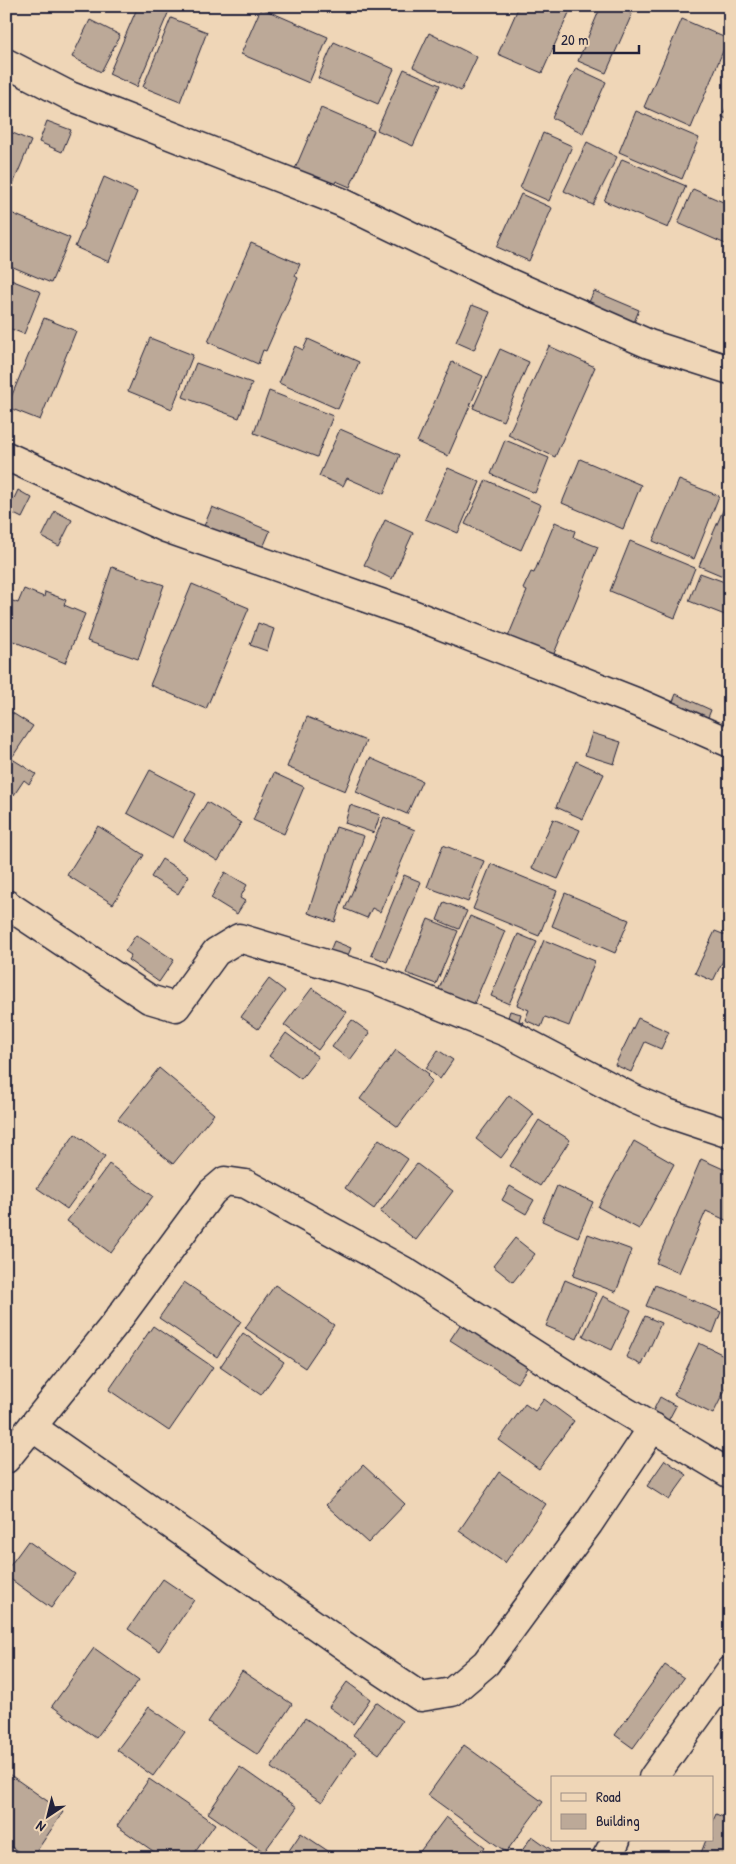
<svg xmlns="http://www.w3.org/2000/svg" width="736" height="1864" font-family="'Patrick Hand',sans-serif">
<rect width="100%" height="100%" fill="#efd6b7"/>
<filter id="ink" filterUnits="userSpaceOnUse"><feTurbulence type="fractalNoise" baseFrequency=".02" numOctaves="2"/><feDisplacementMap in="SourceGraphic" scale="10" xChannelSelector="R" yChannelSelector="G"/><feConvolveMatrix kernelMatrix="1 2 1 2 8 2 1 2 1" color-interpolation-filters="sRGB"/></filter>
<g filter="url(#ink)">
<g fill="#bca998" stroke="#22223b">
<polygon points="138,6 171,6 137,87 109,74"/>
<polygon points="519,6 572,6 542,73 498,54"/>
<polygon points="601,6 615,6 632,14 606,73 578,61"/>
<polygon points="261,8 328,37 309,83 241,54"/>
<polygon points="171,18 207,32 180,102 143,87"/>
<polygon points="682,19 728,39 691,128 644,107"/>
<polygon points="90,20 120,35 101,72 72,57"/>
<polygon points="429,33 477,57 461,91 413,67"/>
<polygon points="334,42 394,69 378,104 318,78"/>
<polygon points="576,68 606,82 583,133 552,118"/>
<polygon points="404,69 440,85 413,146 377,130"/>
<polygon points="730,99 730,120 722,117"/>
<polygon points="321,108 374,131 350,187 336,181 331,192 306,174 295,169"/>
<polygon points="636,111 699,138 682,179 619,152"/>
<polygon points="47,121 71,130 62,152 39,142"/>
<polygon points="6,130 31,141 6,201"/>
<polygon points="543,133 572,146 549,201 520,188"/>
<polygon points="587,142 617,157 593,205 564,191"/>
<polygon points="622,159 686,186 668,228 604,201"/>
<polygon points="104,177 137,192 109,262 75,247"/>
<polygon points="693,189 730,205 730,246 678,223"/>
<polygon points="521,194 552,208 529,261 497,247"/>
<polygon points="11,213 70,238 51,283 6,264 6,224"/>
<polygon points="251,243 300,264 295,276 298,278 266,351 263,350 258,364 208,342"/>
<polygon points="6,278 41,292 24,334 6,327"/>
<polygon points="594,291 639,310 631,330 585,311"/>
<polygon points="472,305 490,312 474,350 456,342"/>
<polygon points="44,318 76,331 40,420 7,407"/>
<polygon points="150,338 193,355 172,409 128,391"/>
<polygon points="308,339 359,362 338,409 279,383 295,346 303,350"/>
<polygon points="549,346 595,367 555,457 508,435"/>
<polygon points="500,349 529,362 503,421 473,408"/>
<polygon points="452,362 483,376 448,456 417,442"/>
<polygon points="196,363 252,383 239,418 183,397"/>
<polygon points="269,391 333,416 317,457 254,433"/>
<polygon points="340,429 400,455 384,494 347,478 343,486 319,476"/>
<polygon points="505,440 549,458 535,493 491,474"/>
<polygon points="580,459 641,485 623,529 562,503"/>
<polygon points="448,468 480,482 458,533 425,519"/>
<polygon points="486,480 541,505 521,550 465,524"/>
<polygon points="679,480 719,496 694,559 653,541"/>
<polygon points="18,490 32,498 22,518 8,511"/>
<polygon points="730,494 730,579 699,566"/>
<polygon points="212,507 270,531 262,550 204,526"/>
<polygon points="55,511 72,520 59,546 42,537"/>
<polygon points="385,520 413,533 392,579 364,565"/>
<polygon points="555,522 575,531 573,537 598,547 553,656 508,637 527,591 523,589 531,572 534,573"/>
<polygon points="630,541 695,568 675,618 610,591"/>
<polygon points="112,567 164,585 138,659 87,641"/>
<polygon points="700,573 730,584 730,617 689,601"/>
<polygon points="192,584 249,608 206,709 150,685"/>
<polygon points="24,589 44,597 45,592 66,600 64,605 85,614 65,663 6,638 6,610 10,600 18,603"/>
<polygon points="258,623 274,629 267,651 250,645"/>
<polygon points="676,694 711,710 705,725 670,709"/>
<polygon points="730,704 730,720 724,718"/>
<polygon points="6,709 33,726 13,756 6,751"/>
<polygon points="307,717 366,741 345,791 287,767"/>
<polygon points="592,733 621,742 614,764 585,755"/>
<polygon points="6,755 36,774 29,784 24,780 14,795 8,791 6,793"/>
<polygon points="370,758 422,781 407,814 356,792"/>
<polygon points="576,761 604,774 583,819 556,807"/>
<polygon points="150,770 196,794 173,838 127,813"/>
<polygon points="274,773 304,787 284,834 253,820"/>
<polygon points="207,802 241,823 218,861 184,840"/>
<polygon points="350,805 380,815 374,833 345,823"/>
<polygon points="384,817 415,830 380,912 372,908 367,918 345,909"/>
<polygon points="553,819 580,830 558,879 532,868"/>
<polygon points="98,826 144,855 113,904 67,875"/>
<polygon points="336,827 364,836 335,922 308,913"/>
<polygon points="443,845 484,861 468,902 427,887"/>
<polygon points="162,859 189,876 178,894 151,877"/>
<polygon points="491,864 557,891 539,936 473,909"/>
<polygon points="225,872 247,885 240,898 245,901 237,914 211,898"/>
<polygon points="404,875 421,882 387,962 371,955"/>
<polygon points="565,893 629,920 615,953 552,926"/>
<polygon points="444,902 467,911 459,929 437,920"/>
<polygon points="470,916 505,931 470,1013 435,998"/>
<polygon points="428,919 458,931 436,984 406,973"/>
<polygon points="715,931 730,937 730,946 713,981 695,973"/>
<polygon points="518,934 537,942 509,1004 491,996"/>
<polygon points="136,935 174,960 159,982 128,960 131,955 125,951"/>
<polygon points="544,940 595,961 569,1026 545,1017 541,1027 525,1020 529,1010 517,1005"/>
<polygon points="334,941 351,948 344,965 327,958"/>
<polygon points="269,979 285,991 258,1029 241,1017"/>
<polygon points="312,988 346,1012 318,1050 284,1025"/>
<polygon points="510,1011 521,1014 519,1021 523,1022 516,1044 501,1039"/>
<polygon points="638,1018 669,1032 661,1049 645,1042 631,1072 615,1065"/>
<polygon points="352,1020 370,1033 350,1060 332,1047"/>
<polygon points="286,1033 318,1057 301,1079 269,1056"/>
<polygon points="396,1050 429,1074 427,1076 432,1081 398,1127 360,1099"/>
<polygon points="438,1050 453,1060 440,1079 426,1068"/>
<polygon points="159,1068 214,1114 173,1164 118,1119"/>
<polygon points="509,1095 534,1114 501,1158 476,1139"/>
<polygon points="539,1120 570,1140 540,1186 510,1166"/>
<polygon points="75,1134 105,1156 67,1209 37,1188"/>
<polygon points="379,1139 408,1159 374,1209 345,1188"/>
<polygon points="634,1141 674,1164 639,1229 598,1207"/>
<polygon points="701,1159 730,1172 730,1222 706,1211 679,1273 656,1263"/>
<polygon points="109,1164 153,1196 111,1253 67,1221"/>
<polygon points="417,1164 453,1191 416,1240 380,1212"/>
<polygon points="510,1186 534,1200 526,1214 502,1200"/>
<polygon points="557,1186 593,1202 578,1237 542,1221"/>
<polygon points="588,1234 632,1250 616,1292 573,1276"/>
<polygon points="515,1238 535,1254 513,1282 493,1266"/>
<polygon points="565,1280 596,1293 577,1339 546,1326"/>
<polygon points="184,1282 241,1321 217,1357 159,1318"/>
<polygon points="275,1285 334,1325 305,1368 245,1328"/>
<polygon points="655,1285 721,1312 713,1333 646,1306"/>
<polygon points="603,1296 631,1310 612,1350 583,1336"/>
<polygon points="645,1316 661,1323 642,1365 626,1357"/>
<polygon points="462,1322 531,1362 517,1383 450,1340"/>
<polygon points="153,1326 213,1367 169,1431 109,1390"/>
<polygon points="243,1333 284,1362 261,1395 220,1367"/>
<polygon points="699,1343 730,1358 730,1380 713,1414 674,1395"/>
<polygon points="660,1397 676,1406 667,1423 651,1415"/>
<polygon points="544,1399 574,1421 539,1469 499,1440 525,1404 535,1411"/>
<polygon points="665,1460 687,1475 669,1500 647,1486"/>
<polygon points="363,1465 405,1504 368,1543 326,1505"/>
<polygon points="499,1472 546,1504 505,1563 459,1531"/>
<polygon points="28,1541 75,1574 51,1608 6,1576 6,1571"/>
<polygon points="163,1579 194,1600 159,1651 128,1629"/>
<polygon points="94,1648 139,1680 96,1738 52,1706"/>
<polygon points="665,1665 684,1678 633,1748 615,1735"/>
<polygon points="242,1671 292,1704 258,1755 208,1722"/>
<polygon points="347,1682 370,1699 353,1724 329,1707"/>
<polygon points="376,1702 402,1721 379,1754 353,1735"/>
<polygon points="149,1707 185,1732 153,1776 117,1750"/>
<polygon points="305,1718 356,1752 322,1802 271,1768"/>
<polygon points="464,1745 543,1802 506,1852 428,1795"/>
<polygon points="240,1767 297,1807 264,1852 208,1813"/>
<polygon points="6,1772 63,1812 32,1858 27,1858 6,1843"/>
<polygon points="149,1779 215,1824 191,1858 163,1858 117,1826"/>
<polygon points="716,1814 730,1820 730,1858 699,1858 706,1840 712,1840 712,1823"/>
<polygon points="446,1817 485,1847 476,1858 415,1858"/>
<polygon points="301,1833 331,1853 327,1858 289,1858 286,1855"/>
<polygon points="532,1836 563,1858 517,1858"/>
</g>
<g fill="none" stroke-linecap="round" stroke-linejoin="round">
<defs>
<g id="minor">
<polyline points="6,63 70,96 341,202 498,278 649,344 730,370"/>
<polyline points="6,456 166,528 412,614 641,704 730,743"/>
<polyline points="6,904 149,999 176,1007 216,952 239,938 372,978 508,1033 634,1099 667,1113 730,1134"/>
<polyline points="32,1427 352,1651 421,1697 452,1692 486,1663 589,1523 653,1427"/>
<polyline points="6,1459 114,1325 212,1192 225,1181 246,1184 404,1271 603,1398 730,1474"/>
<polyline points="653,1778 730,1671"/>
<polyline points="606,1858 616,1840"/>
</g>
</defs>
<use href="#minor" stroke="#22223b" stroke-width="31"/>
<use href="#minor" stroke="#efd6b7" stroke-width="28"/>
</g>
</g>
<rect width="736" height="1864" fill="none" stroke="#efd6b7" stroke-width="25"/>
<rect x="12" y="12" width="711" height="1839" fill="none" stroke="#22223b" stroke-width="2" filter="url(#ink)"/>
<rect x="551" y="1776" width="162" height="65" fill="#efd6b7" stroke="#9d8e85"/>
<rect x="561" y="1793" width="25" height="8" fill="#efd6b7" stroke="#9d8e85"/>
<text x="596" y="1802" font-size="15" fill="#22223b">Road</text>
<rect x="561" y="1814" width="25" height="15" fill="#bca998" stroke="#9d8e85"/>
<text x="596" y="1826" font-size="15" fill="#22223b">Building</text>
<g transform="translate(48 1816) rotate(215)" stroke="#efd6b7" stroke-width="4" paint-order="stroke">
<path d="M0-4L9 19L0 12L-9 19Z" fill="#22223b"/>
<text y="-8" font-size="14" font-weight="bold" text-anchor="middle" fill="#22223b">N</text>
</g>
<path d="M554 45v8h85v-8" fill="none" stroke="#22223b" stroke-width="2.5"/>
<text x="561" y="45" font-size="15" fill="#22223b" stroke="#efd6b7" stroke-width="4" paint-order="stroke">20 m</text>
</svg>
